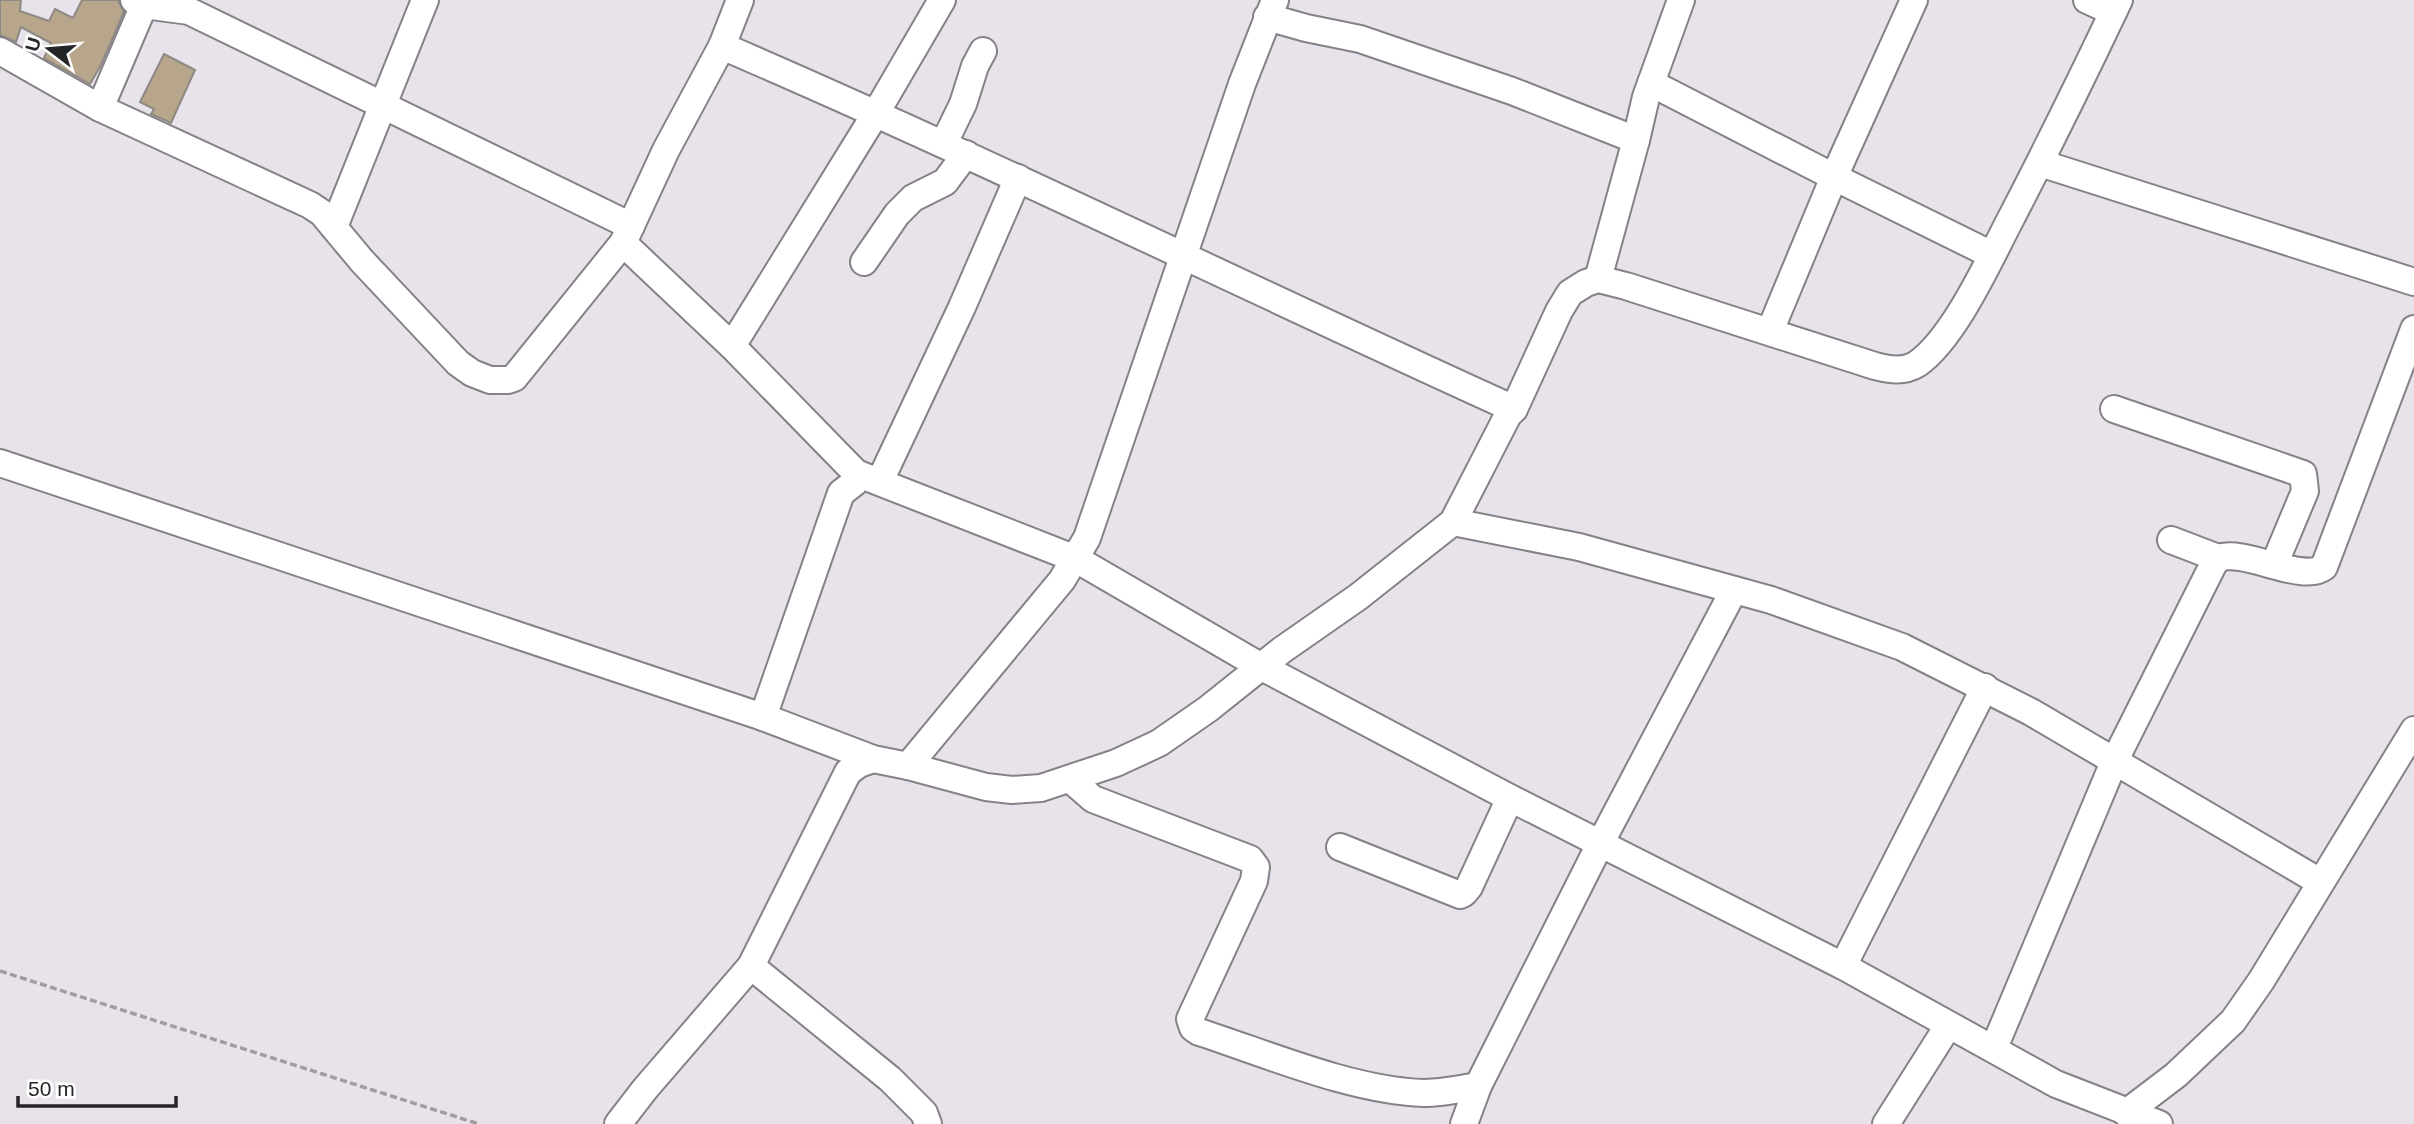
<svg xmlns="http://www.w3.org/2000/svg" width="2414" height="1124" font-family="Arial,sans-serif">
<rect width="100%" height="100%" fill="#e8e3eb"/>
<g fill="#b7a68b" stroke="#8d8983" stroke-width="2">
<polygon points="0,0 21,0 20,11 49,21 55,9 73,18 82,0 118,0 124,12 100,67 90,84 44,58 51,43 21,27 16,42 0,35"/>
<polygon points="164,54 195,70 171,123 151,114 154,109 140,102"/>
</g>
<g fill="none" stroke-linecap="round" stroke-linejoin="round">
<defs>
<g id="minor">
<polyline points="134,0 144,5 189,11 631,226"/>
<path d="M1275 0 1242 84 1087 538 1062 580 908 766 986 787 1012 790 1041 788 1116 763 1159 743 1208 709 1282 650 1358 597 1453 522 1508 415 1514 409 1559 311 1570 293 1586 283 1598 279 1626 286 1875 366C1890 370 1904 372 1917 364 1953 339 1987 265 2007 226 2046 151 2083 76 2119 0"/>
<polyline points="2087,0 2113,12"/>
<polyline points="1267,17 1306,28 1360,39 1512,91 1636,140 1646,97 1681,0"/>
<path d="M722 46C989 161 1249 289 1514 409"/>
<polyline points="0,51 100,108 310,205 322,213 362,261 458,363 472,373 490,380 508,380 514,378 623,243 666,150 722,46 740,0"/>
<polyline points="1651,83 1834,177 1992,255"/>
<polyline points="100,108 144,5"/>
<polyline points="944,143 963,104 975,66 983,51"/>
<polyline points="2040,163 2414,282"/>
<polyline points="334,227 425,0"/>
<polyline points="623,243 732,346 856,473 854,483 841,493 763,717"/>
<polyline points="864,262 897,214 913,198 945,182 966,154"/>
<polyline points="1598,279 1636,140"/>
<polyline points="1770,331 1834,177 1914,0"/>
<polyline points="732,346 876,113 942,0"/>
<polyline points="2114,409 2303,474 2305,491 2274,565"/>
<polyline points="0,463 763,717 873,759 908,766"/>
<polyline points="856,473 1076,559 1260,666 1510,798 1843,966 2056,1084 2159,1124"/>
<polyline points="880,481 962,307 1018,178"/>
<polyline points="1453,522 1579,547 1771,600 1902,647 2031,712 2320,882"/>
<polyline points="2171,540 2218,558"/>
<path d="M1070 779 1093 799 1250 859 1256 867 1254 881 1190 1019 1193 1028 1199 1032C1267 1054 1353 1091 1424 1093 1442 1093 1460 1089 1478 1086"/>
<polyline points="1340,847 1460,895 1464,893 1469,887 1510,798"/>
<polyline points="751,966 890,1079 924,1113 928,1124"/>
<polyline points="1843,966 1985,687"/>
<path d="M1994 1048 2114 762 2213 565 2218 558C2245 548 2302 584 2324 567L2414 329"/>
<polyline points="2126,1113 2176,1075 2233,1021 2261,981 2414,730"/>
<polyline points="618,1124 645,1089 751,966 848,772 859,764 873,759"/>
<polyline points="1464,1124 1478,1086 1600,844 1734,590"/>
<polyline points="1886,1124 1948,1026"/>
</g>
</defs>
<use href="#minor" stroke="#858187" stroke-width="30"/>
<polyline stroke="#a19da3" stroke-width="3.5" stroke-dasharray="7 3.5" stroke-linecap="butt" points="0,971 479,1124"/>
<use href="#minor" stroke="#fff" stroke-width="26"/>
</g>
<g transform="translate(49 49) rotate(286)" stroke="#ffffff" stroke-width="5" paint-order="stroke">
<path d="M0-5L12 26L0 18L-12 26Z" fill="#252426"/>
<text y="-10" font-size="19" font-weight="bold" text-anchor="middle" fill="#252426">U</text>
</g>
<path d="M18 1096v10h158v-10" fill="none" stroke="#252426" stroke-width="3.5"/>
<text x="28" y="1096" font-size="21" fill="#252426" stroke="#ffffff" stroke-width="5" paint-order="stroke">50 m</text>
</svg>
